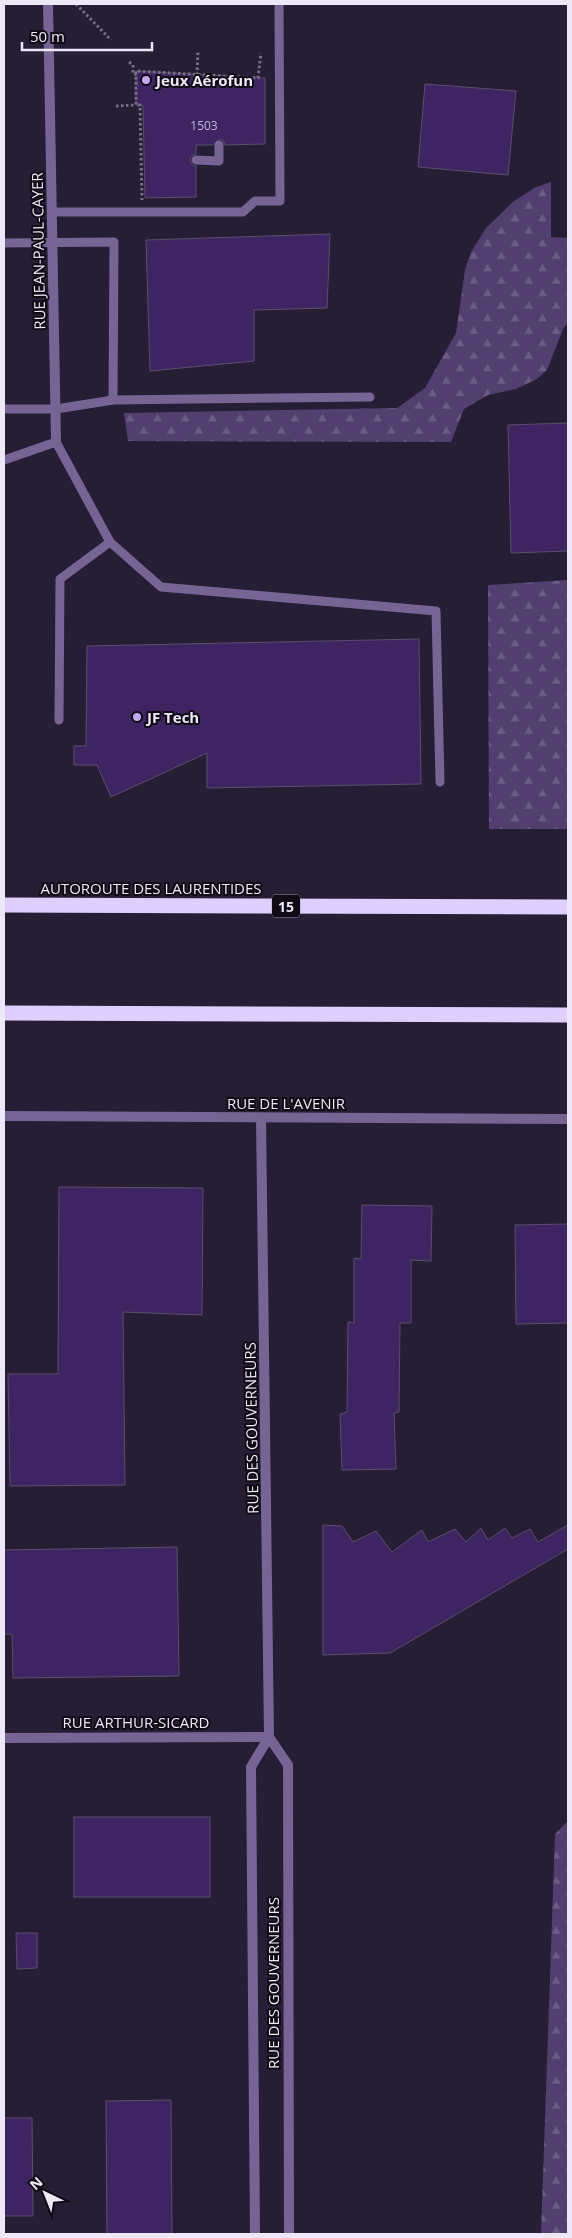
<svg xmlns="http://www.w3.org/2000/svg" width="572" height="2238" font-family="'Open Sans',sans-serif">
<defs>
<pattern id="forest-firs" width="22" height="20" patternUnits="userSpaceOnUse" patternTransform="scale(1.25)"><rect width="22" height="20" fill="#51406f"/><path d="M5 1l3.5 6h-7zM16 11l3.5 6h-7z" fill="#6a5c84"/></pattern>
</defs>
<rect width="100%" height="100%" fill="#261e34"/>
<g fill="url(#forest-firs)">
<polygon points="551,182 551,237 568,238 568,323 564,327 547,370 537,379 516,389 488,395 464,409 451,442 128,441 124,413 397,408 425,388 456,333 465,270 471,252 486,228 514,201 536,187"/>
<polygon points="568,580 568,829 489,829 488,585"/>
<polygon points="568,1821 568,2234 541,2234 555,1834"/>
</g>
<g fill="#3e2463" stroke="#585069">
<polygon points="136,71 265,78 265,144 225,145 223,140 219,139 213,145 196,145 196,154 191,156 190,160 192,165 196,166 196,197 145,198 143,106 136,105"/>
<polygon points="425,84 516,91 508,175 418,167"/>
<polygon points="330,234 327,308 254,310 254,361 150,371 146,240"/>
<polygon points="568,423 568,551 511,553 508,425"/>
<polygon points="419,639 421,784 207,788 207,753 111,797 97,765 74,765 74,746 86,746 87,646"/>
<polygon points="59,1187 203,1188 202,1315 123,1312 125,1485 10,1486 8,1374 58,1374"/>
<polygon points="362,1205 432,1206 431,1261 411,1260 411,1323 400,1323 399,1412 394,1413 396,1469 342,1470 340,1414 347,1412 348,1322 354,1323 354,1258 361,1259"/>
<polygon points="568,1224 568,1323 516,1324 515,1225"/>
<polygon points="323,1525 342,1526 353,1542 376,1531 392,1552 422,1530 428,1542 455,1529 466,1542 481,1528 488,1540 505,1528 512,1538 530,1529 538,1542 568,1525 568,1549 390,1653 323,1655"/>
<polygon points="177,1547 179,1676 13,1678 12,1634 4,1634 4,1550"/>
<rect x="74" y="1817" width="136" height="80"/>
<polygon points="16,1933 37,1933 37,1968 17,1969"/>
<polygon points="171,2100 172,2234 107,2234 106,2101"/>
<polygon points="4,2118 32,2118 33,2216 4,2216"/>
</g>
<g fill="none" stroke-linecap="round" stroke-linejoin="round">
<g stroke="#766f82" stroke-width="3" stroke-dasharray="2.5 2.5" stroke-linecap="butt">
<polyline points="76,4 111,40"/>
<polyline points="129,62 133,65 133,74 136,74 136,105 140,105 142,200"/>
<polyline points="136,74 136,71 258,78 261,53"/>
<polyline points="197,75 198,50"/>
<polyline points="116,106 136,105"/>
</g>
<g stroke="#756494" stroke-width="9">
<polyline points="196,160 219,161 219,145"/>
<polyline points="52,212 243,212 255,201 280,201 279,4"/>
<polyline points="4,243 114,242 113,400"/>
<polyline points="4,409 56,409 113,400 370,397"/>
<polyline points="4,460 56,442 110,542 161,587 436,611 440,782"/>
<polyline points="59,720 60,579 110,542"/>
</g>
<g stroke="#756494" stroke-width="10">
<polyline points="48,4 56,442"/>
<polyline points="4,1116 568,1119"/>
<polyline points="269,1737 288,1765 289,2234"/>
<polyline points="4,1738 269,1737"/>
<polyline points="255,2234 251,1767 269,1737 261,1118"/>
</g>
<g stroke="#dfcfff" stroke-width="15">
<polyline points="4,905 568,907"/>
<polyline points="4,1013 568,1015"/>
</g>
</g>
<g fill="#c2a8f3" stroke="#0e0b14" stroke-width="2">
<circle cx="146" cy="80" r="5"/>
<circle cx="137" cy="717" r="5"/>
</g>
<g text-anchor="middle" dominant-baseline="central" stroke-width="4" stroke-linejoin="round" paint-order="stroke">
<g font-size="12" fill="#c1b7d2">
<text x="204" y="125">1503</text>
</g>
<rect fill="#0e0b14" stroke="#aaa6b3" stroke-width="1" x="272" y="894.5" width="28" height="23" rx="4"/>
<g font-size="14" font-weight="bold" fill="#ede8f7">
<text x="286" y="906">15</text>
</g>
<g font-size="15" font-weight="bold" fill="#ede8f7" stroke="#0e0b14" text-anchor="start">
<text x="156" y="80">Jeux Aérofun</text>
<text x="147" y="717">JF Tech</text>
</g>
<g font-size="15" fill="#ede8f7" stroke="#0e0b14">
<text transform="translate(38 251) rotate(-91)">RUE JEAN-PAUL-CAYER</text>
<text x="151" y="888">AUTOROUTE DES LAURENTIDES</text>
<text x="286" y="1103">RUE DE L'AVENIR</text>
<text transform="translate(251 1428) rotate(-91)">RUE DES GOUVERNEURS</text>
<text x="136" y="1722">RUE ARTHUR-SICARD</text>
<text transform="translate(273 1983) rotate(-90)">RUE DES GOUVERNEURS</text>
</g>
</g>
<rect width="572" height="2238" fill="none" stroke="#ede8f7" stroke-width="10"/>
<g transform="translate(45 2193) rotate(317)" stroke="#0e0b14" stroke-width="4" paint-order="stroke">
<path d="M0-4L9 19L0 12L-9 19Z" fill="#ede8f7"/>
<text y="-8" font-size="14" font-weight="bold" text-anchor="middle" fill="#ede8f7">N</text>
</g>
<path d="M22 42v8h130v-8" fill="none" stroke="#ede8f7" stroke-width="2.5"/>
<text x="30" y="42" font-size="15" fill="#ede8f7" stroke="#0e0b14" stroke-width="4" paint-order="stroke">50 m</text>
</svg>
